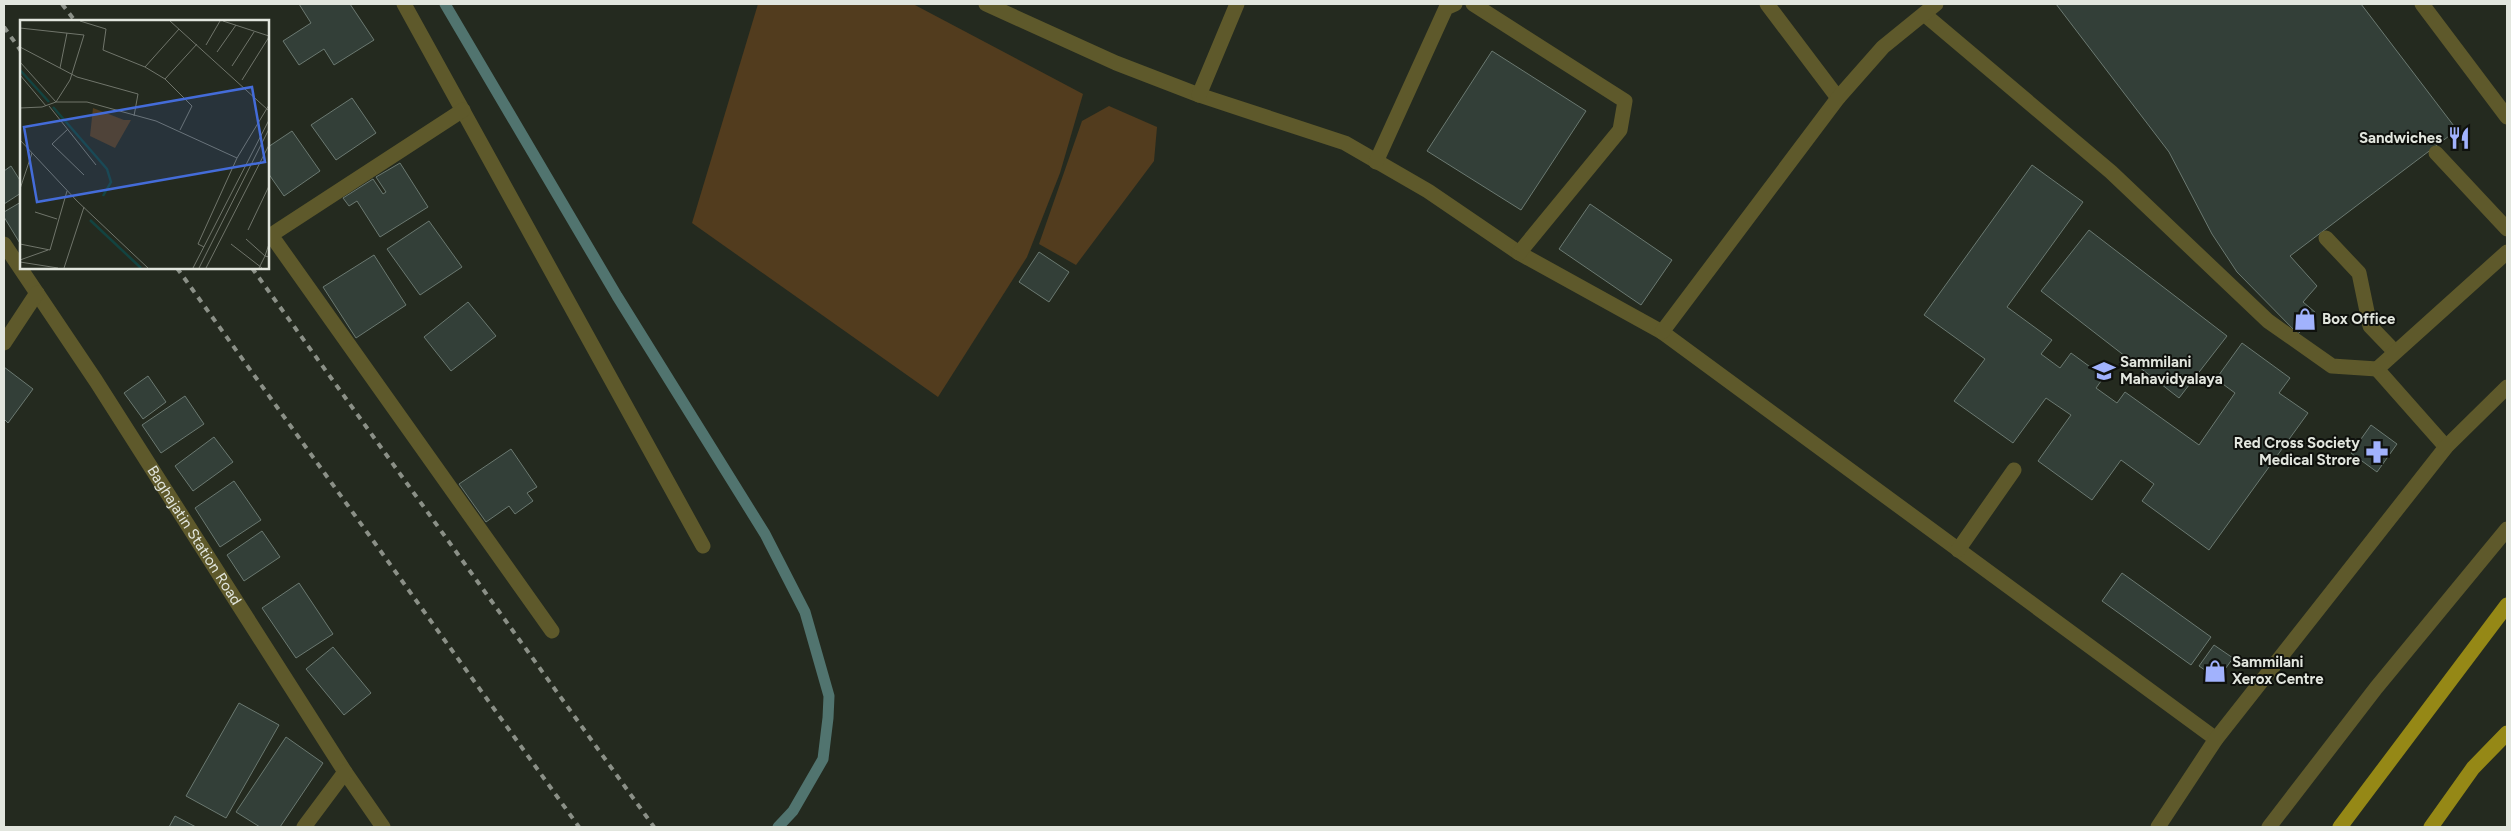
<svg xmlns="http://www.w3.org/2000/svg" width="2511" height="831" font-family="Figtree,sans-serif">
<rect width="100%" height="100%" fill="#242a1f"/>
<g fill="#523c1e">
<polygon points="758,4 913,4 1083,94 1060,173 1027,257 938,397 692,223"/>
<polygon points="1109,106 1157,127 1154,161 1076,265 1039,244 1082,121"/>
</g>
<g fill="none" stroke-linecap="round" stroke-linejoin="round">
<polyline stroke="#51746f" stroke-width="11" points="445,4 617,296 765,534 805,612 829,696 828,718 823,759 793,811 778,827"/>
</g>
<g fill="#333f38" stroke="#6b7971">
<polygon points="299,4 350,4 374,40 334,65 324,49 299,65 283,41 311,23"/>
<polygon points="2056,4 2361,4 2457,130 2290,256 2317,286 2303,302 2316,313 2298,334 2237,272 2212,234 2169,152"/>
<polygon points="1492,51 1586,111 1521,210 1427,151"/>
<polygon points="352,98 376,133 336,160 311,125"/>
<polygon points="292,131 320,171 284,196 268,173 268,147"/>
<polygon points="400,163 428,207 380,237 357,201 349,206 343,198 373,179 383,194 386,192 376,177"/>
<polygon points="2032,165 2083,202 2007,307 2052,340 2041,354 2060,368 2071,353 2104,377 2096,388 2117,403 2125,392 2199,445 2235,393 2216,379 2242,343 2290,378 2279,393 2308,413 2209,550 2142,501 2154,484 2121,460 2092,500 2038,461 2071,415 2046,398 2013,443 1954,401 1985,359 1924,315"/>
<polygon points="11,166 21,182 21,193 4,204 4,171"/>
<polygon points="21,202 21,245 4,217 4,212"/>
<polygon points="1590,204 1672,260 1641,305 1559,249"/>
<polygon points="429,221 462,267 420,295 387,249"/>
<polygon points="2089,230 2227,336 2179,398 2041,291"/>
<polygon points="1039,252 1069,272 1049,302 1019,282"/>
<polygon points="374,255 406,305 356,338 323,287"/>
<polygon points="468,302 496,336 451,371 424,337"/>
<polygon points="4,367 33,389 8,423 4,419"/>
<polygon points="148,376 166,402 143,419 124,393"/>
<polygon points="185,396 204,424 161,453 142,425"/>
<polygon points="2371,425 2397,444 2377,472 2351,453"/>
<polygon points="214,437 233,462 193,491 175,466"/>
<polygon points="511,449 537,487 527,493 533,501 515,514 509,506 486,522 459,484"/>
<polygon points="234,481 261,520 220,547 195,508"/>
<polygon points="262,531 280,557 244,581 227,555"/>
<polygon points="2122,573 2211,637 2191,665 2102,601"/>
<polygon points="299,583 333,634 296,658 262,608"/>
<polygon points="2214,645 2233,658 2218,679 2199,666"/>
<polygon points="333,647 371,693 344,715 306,669"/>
<polygon points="239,703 279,725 226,818 186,796"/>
<polygon points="286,737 323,763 280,827 260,827 236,812"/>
<polygon points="175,816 196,827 169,827"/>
</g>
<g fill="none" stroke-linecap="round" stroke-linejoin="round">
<g stroke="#5e592b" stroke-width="15">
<polyline points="404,4 703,546"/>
<polyline points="986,4 1116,63 1199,95 1345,143 1428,191 1519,253 1662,332 2216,739"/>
<polyline points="1473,4 1625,101 1620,130 1519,253"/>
<polyline points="1767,4 1838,98"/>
<polyline points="2422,4 2507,117"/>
<polyline points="1924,14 2111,172 2268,321 2332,366 2377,369"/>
<polyline points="1199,95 1237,4"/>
<polyline points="463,110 271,235 552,631"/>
<polyline points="2436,153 2507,229"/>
<polyline points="1376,162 1446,8 1455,4"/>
<polyline points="2326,238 2359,273 2370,326 2395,352"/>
<path id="s1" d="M4 244 96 381 345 772 383 827"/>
<polyline points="1662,332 1838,98 1883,47 1936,4"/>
<polyline points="4,343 37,293"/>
<polyline points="2446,447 2377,369 2507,252"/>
<polyline points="1958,550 2014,470"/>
<polyline points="304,827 345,772"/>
<polyline points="2158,827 2216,739 2446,447 2507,387"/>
<polyline points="2269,827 2376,688 2507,529"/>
</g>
<g stroke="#958816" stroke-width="15">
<polyline points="2340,827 2507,605"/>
<polyline points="2431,827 2473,768 2507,733"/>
</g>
<g stroke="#8b9087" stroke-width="4" stroke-dasharray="6 6" stroke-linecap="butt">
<polyline points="62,4 75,21"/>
<polyline points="4,27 21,51"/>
<polyline points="177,268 579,827"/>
<polyline points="252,268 654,827"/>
</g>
</g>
<defs>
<symbol id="restaurant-bare" viewBox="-9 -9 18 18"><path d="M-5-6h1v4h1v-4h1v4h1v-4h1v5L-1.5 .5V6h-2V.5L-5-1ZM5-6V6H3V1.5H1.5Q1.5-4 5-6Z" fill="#a1b2fd" stroke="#0f110d" stroke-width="2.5" paint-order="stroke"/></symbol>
<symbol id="shop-bare" viewBox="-9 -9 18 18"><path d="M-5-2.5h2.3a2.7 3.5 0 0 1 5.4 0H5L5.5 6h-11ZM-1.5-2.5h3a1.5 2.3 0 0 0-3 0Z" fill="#a1b2fd" stroke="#0f110d" stroke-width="2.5" paint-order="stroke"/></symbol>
<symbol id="university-bare" viewBox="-9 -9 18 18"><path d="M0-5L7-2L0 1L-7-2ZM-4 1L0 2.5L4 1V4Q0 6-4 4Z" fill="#a1b2fd" stroke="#0f110d" stroke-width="2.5" paint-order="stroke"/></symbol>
<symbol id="pharmacy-bare" viewBox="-9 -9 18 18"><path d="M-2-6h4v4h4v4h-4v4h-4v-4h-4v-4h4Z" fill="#a1b2fd" stroke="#0f110d" stroke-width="2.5" paint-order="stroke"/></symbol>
</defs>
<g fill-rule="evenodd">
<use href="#restaurant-bare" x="2443" y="122" width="32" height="32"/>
<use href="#shop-bare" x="2289" y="303" width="32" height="32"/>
<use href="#university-bare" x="2088" y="355" width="32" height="32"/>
<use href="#pharmacy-bare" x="2361" y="436" width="32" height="32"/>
<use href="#shop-bare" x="2199" y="655" width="32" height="32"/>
</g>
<g text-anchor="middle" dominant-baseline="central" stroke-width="4" stroke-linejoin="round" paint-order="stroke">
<g font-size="15" font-weight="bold" fill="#e2e6de" stroke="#0f110d" text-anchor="start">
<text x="2442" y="138" text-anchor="end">Sandwiches</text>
<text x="2322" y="319">Box Office</text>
<text x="2120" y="362">Sammilani<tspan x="2120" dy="17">Mahavidyalaya</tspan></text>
<text x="2360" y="443" text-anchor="end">Red Cross Society<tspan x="2360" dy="17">Medical Strore</tspan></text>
<text x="2232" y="662">Sammilani<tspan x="2232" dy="17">Xerox Centre</tspan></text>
</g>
<g font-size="15" fill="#e2e6de" stroke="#0f110d">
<text stroke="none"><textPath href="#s1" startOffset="348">Baghajatin Station Road</textPath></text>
</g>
</g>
<g transform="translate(20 20)">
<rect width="249" height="249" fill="#242a1f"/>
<path d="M73 88 104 100H111L95 128 70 116Z" fill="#523c1e"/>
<path fill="none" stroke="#134340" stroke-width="2.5" d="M0 50 29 82M33 87 87 149 91 162 83 176M70 200 121 248"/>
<path fill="none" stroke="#70756b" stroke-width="1" d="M60 1 86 9 83 30 125 47 145 59 172 86 160 110M150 1 248 90M203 1 249 16M0 8 64 15 50 60 36 82 0 42M186 25 200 1M0 27 57 57 118 74 114 96M197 32 216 5M212 46 234 12M125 47 159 9M40 48 47 13M0 55 26 86M145 59 177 24M222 60 249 17M29 86 76 145M0 88 22 87 36 82H67L136 101 217 138M48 109 32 124 64 155M0 120 57 181 128 248M0 169 12 133M15 192 37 199M228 210 249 166M226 219 245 236 239 248M0 224 30 230 47 171M211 224 242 248M249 224 245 236 249 237M184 227 178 224 217 138 249 85M0 240 28 230M0 242 38 248M44 248 64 187M173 248 249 100M179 248 249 109M186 248 249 125"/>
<path fill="#446cd9" fill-opacity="0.15" stroke="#446cd9" stroke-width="2.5" d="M232 67 245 142 17 182 4 107Z"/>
<rect width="249" height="249" fill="none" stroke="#e2e6de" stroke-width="2.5"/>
</g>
<rect width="2511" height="831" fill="none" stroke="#e2e6de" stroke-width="10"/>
</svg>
